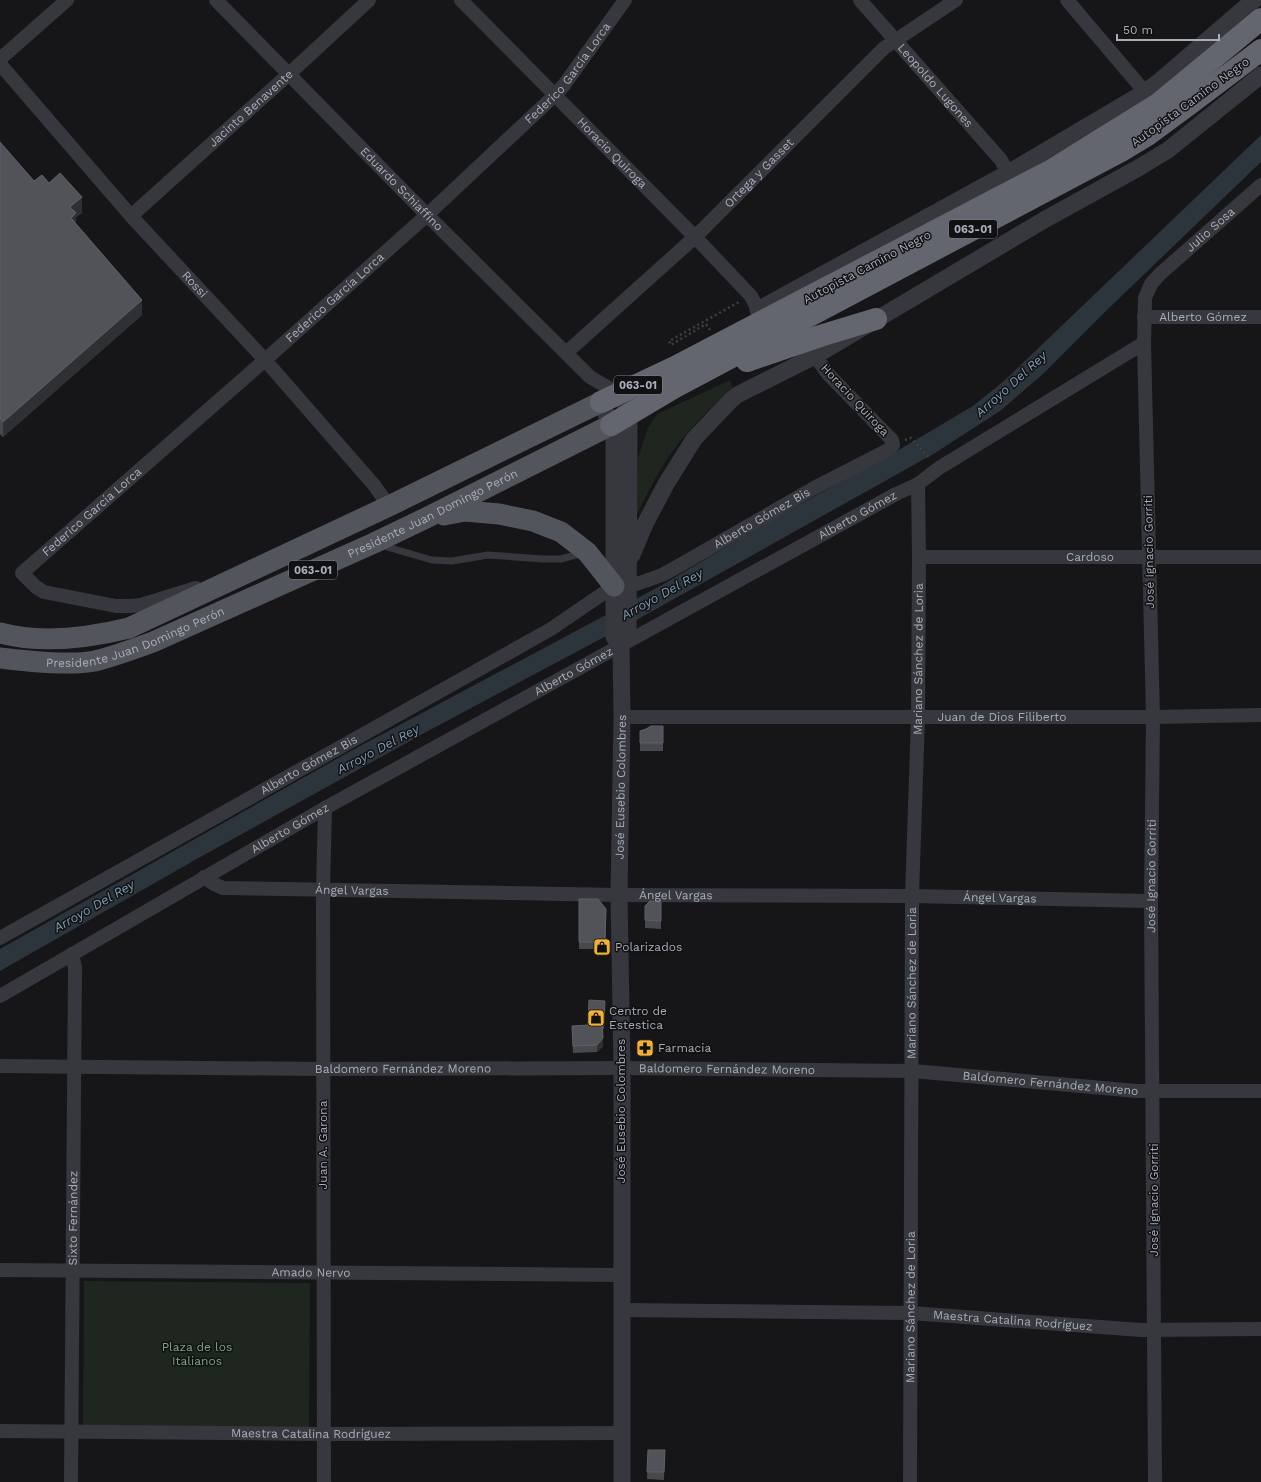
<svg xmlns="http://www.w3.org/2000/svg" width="1261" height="1482" font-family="'Work Sans',sans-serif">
<rect width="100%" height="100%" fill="#161618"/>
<g fill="#1e261f">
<path d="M730 380 732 387C711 408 689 428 672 452 657 473 646 496 635 519L638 458 648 428 657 414Z"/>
<polygon points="84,1281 310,1283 309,1427 83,1426"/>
</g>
<polygon fill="#2c353c" points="1261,135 1261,162 1108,309 1044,373 1000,411 935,453 640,618 428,731 202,856 0,971 0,949 349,752 662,585 773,519 897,451 973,406 1004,381"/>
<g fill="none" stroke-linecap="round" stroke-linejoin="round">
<g stroke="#3d3f44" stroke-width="2.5" stroke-dasharray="2 3" stroke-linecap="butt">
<polyline points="710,330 706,324 671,345 669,341 739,302"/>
<polyline points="905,440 911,438 929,458"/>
</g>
<polyline stroke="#37383d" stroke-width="7" points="380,545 432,560 452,561 488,555 543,559 561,559 583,553"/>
<g stroke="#37383d" stroke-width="14">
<path id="s1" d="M216 0 427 215 590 377 619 394"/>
<path id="s2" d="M461 0 695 237 751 296 758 310"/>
<path id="s3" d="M860 0 1001 160 1008 173"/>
<polyline points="1067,0 1145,92"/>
<polyline points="0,59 67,0"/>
<path id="s4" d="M0 64 131 216 265 360 374 485 389 506"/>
<path id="s5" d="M131 216 289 74 369 0"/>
<path id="s6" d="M1144 317H1261"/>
<path id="s7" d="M566 353 695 237 884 48 956 0"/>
<path id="s8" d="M919 557H1261"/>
<path id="s9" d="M628 587 662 575 682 564 814 488 888 450 893 445 892 440 828 374 815 356"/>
<path id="s10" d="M196 588 141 605 130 606H116L44 592 36 587 22 573 265 360 427 215 555 95 564 85 625 0"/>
<path id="s11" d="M622 717H1153L1261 715"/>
<path id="s12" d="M204 877 214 884 223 888 619 895 912 896 1151 901"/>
<path id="s13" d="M0 938 551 629 614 586"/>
<path id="s14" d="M0 996 325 808 896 494 918 484 939 468 1144 343"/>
<path id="s15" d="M0 1066 323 1069 622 1068 913 1071 1137 1091H1261"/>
<path id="s16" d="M0 1270 621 1275"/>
<path id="s17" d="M621 1310 911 1313 1141 1330 1261 1329"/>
<path id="s18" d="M0 1431 324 1434 622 1433"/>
<path id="s19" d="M71 1482 75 968 72 954"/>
<polyline points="324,1482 323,890 325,808"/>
<path id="s20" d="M910 1482 912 896 918 717 919 557 918 484"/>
<path id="s21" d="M1155 1482 1151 901 1153 717 1144 343 1145 298 1151 284 1160 274 1261 185"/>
</g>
<g stroke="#37383d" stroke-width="17">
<polyline points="758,310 1008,173 1145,92 1161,80 1254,0"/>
<polyline points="601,402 611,425 614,438 614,637 621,644"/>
<polyline points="632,555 645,524 666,484 694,439 731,400 737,395 815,356 1044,220 1140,167 1168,150 1261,75"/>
<path id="s22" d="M622 1482V1068L619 895 622 717 621 644 628 628 629 426 628 413 625 404"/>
</g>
<g stroke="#53555c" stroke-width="21">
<polyline points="444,515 465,511 499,514 533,521 561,532 587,552 614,586"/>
<path d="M0 633C41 644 88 638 129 628L389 506 601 402"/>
<path id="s23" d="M0 658C28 661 68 666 95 661 115 656 134 649 153 642L374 543 426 518 611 425"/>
</g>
<g stroke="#63666e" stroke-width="22">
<polyline points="747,361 820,336 876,319"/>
<polyline points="601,402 675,367 1050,171 1158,104 1180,86 1261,19"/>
<polyline points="611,425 675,387 1121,151 1149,134 1191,103 1261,50"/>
</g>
</g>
<g fill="#47494d">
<polygon points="0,142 34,181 49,183 82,213 76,217 76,224 142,315 3,437 0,434"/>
<polygon points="663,726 663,751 640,751 640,731"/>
<polygon points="579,899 606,909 605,949 579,949"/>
<polygon points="661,902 661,929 645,928 645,906"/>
<polygon points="605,1009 604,1029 603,1029 603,1046 597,1052 573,1053 572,1026 588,1025"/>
<polygon points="648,1450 665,1450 664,1480 647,1479"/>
</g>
<g fill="#2f3033">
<polygon points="82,197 82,213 76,217 76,229 71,233 70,207"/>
<polygon points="142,300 142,315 3,437 3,422"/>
<polygon points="603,1038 603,1046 597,1052 597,1045"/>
</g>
<g fill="#525359" stroke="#5f6168">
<polygon points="0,142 34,181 42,175 49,183 60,173 82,197 70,207 76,213 71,218 142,300 3,422 0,418"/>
<polygon points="651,726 663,726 663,743 640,743 640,731 646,729"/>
<polygon points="579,899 598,899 606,909 605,942 579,942"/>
<polygon points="650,901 661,902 661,921 645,920 645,906"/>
<polygon points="589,1000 605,1001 604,1021 602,1021 603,1038 597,1045 573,1046 572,1026 588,1025"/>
<polygon points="648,1450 665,1450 664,1472 647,1472"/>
</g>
<defs>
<symbol id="shop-square" viewBox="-11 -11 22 22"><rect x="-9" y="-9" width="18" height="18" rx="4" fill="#f2b134" stroke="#111113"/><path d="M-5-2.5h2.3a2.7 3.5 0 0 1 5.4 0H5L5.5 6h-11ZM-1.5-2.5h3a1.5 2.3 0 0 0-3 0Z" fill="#111"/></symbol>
<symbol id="pharmacy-square" viewBox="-11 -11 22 22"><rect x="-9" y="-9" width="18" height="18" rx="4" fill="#f2b134" stroke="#111113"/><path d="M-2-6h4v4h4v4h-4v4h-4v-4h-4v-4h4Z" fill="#111"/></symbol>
</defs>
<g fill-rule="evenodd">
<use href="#shop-square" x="592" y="937" width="20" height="20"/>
<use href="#shop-square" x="586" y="1008" width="20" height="20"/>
<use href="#pharmacy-square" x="635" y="1038" width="20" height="20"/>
</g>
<g text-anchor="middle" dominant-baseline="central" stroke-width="3" stroke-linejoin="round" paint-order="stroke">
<g fill="#111113" stroke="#7b7e86" stroke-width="1">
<rect x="949" y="220" width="48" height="18" rx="3"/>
<rect x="614" y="376" width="48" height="18" rx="3"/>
<rect x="289" y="561" width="48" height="18" rx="3"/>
</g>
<g font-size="11" font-weight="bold" fill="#a8adb8">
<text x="973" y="229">063-01</text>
<text x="638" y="385">063-01</text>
<text x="313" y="570">063-01</text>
</g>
<g font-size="12" fill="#a8adb8" stroke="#111113">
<text stroke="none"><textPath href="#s10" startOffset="926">Federico García Lorca</textPath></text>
<text stroke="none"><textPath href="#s3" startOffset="114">Leopoldo Lugones</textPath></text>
<text transform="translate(1190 102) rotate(-36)">Autopista Camino Negro</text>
<text stroke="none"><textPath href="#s5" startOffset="161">Jacinto Benavente</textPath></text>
<text stroke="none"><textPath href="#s2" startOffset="215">Horacio Quiroga</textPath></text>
<text stroke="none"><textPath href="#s7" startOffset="264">Ortega y Gasset</textPath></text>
<text stroke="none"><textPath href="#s1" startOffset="265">Eduardo Schiaffino</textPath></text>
<text stroke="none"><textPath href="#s21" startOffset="1280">Julio Sosa</textPath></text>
<text transform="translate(867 267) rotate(-28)">Autopista Camino Negro</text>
<text stroke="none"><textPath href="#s4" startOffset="294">Rossi</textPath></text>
<text stroke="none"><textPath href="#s10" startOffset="602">Federico García Lorca</textPath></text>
<text stroke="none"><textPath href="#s6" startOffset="59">Alberto Gómez</textPath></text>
<text transform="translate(855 400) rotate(47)">Horacio Quiroga</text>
<text stroke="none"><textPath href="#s10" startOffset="278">Federico García Lorca</textPath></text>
<text stroke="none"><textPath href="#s23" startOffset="464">Presidente Juan Domingo Perón</textPath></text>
<text stroke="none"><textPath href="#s14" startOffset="983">Alberto Gómez</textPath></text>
<text stroke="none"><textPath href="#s9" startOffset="151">Alberto Gómez Bis</textPath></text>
<text transform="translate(1149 552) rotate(-91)">José Ignacio Gorriti</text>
<text stroke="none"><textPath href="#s8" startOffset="171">Cardoso</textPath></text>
<text stroke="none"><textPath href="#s23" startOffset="140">Presidente Juan Domingo Perón</textPath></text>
<text stroke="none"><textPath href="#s20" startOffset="823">Mariano Sánchez de Loria</textPath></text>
<text stroke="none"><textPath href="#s14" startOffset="659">Alberto Gómez</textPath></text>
<text stroke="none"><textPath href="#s11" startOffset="380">Juan de Dios Filiberto</textPath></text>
<text stroke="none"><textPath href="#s13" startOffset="354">Alberto Gómez Bis</textPath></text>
<text stroke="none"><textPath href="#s22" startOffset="695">José Eusebio Colombres</textPath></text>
<text stroke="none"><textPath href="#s14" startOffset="335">Alberto Gómez</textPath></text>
<text stroke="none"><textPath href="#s21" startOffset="606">José Ignacio Gorriti</textPath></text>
<text stroke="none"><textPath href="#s12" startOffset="151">Ángel Vargas</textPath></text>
<text stroke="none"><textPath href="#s12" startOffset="475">Ángel Vargas</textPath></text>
<text stroke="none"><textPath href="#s12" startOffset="799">Ángel Vargas</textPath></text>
<text stroke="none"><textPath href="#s20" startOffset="499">Mariano Sánchez de Loria</textPath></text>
<text stroke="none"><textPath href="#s15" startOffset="403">Baldomero Fernández Moreno</textPath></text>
<text stroke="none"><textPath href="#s15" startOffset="727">Baldomero Fernández Moreno</textPath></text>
<text stroke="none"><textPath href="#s15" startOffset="1051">Baldomero Fernández Moreno</textPath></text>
<text transform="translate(621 1111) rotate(-90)">José Eusebio Colombres</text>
<text transform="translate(323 1145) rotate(-90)">Juan A. Garona</text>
<text transform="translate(1154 1200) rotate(-90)">José Ignacio Gorriti</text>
<text stroke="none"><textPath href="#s19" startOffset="264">Sixto Fernández</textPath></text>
<text stroke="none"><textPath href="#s16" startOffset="311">Amado Nervo</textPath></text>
<text stroke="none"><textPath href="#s20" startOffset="175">Mariano Sánchez de Loria</textPath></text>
<text stroke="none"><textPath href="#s17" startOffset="392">Maestra Catalina Rodríguez</textPath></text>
<text stroke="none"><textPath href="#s18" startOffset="311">Maestra Catalina Rodríguez</textPath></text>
</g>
<g font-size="12" fill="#a8adb8" stroke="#111113" text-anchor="start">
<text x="615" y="947">Polarizados</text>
<text x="609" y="1011">Centro de<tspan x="609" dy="14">Estestica</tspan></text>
<text x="658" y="1048">Farmacia</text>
</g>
<g font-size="12" fill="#7fa381" stroke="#111113">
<text x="197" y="1347">Plaza de los<tspan x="197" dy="14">Italianos</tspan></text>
</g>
<g font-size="13" font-style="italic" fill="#7f9bb3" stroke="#111113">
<text transform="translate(1011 384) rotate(-42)">Arroyo Del Rey</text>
<text transform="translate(662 594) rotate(-29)">Arroyo Del Rey</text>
<text transform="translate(378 749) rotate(-28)">Arroyo Del Rey</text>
<text transform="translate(94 906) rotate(-30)">Arroyo Del Rey</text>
</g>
</g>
<path d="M1117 34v6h102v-6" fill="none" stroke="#a8adb8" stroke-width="2"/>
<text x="1123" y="34" font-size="12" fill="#a8adb8" stroke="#111113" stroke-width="3" paint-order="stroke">50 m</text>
</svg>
